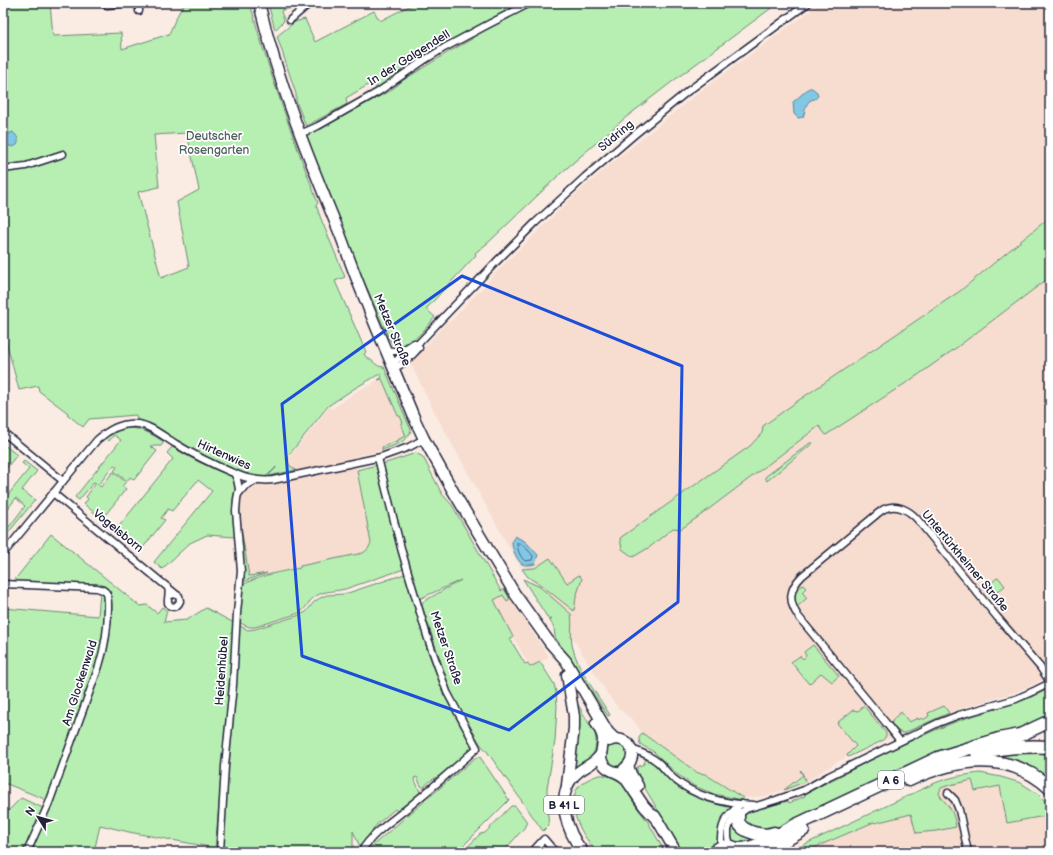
<svg xmlns="http://www.w3.org/2000/svg" width="1053" height="855" font-family="'Balsamiq Sans',sans-serif">
<rect width="100%" height="100%" fill="#faebe3"/>
<filter id="ink" filterUnits="userSpaceOnUse"><feTurbulence type="fractalNoise" baseFrequency=".025" numOctaves="2"/><feDisplacementMap in="SourceGraphic" scale="8" xChannelSelector="R" yChannelSelector="G"/><feConvolveMatrix kernelMatrix="1 2 1 2 8 2 1 2 1" color-interpolation-filters="sRGB"/></filter>
<g filter="url(#ink)">
<g fill="#f7ddd0">
<polygon points="821,3 1050,3 1050,675 1035,684 1016,692 953,711 904,733 882,741 846,757 822,771 803,784 765,796 743,798 705,774 698,773 642,733 637,725 634,721 619,709 607,693 574,640 561,624 515,558 436,415 415,373 411,363 446,323 452,320 473,297 488,283 491,277 575,195 612,163 698,93"/>
<polygon points="388,376 407,421 411,430 411,432 409,435 404,440 396,445 376,452 354,457 371,543 368,549 364,553 241,580 236,511 241,490 258,480 297,475 296,470 289,465 289,457 329,407 332,409 357,391 373,384 372,383"/>
<polygon points="504,589 549,657 530,668 492,597"/>
<polygon points="972,780 975,791 1000,786 1008,823 1050,815 1050,852 804,852 874,821 947,785 956,784"/>
</g>
<g fill="#b7efb2" stroke="#6c8876" fill-rule="evenodd">
<path d="M3 3H50L53 36 121 33 122 49 169 34C173 25 179 9 186 3H250C268 71 293 137 318 203L316 205 321 219 345 277 335 281 366 352 364 354 367 358C374 360 375 367 384 367L411 430C409 442 392 446 382 450V447L399 440V439L406 436 401 424 403 423 400 416H398L382 379 378 380 382 377 380 374 355 388 328 406 288 456 289 465 296 470 269 476V475L276 468V467C272 473 265 475 262 481L250 479 138 424 136 415 89 419 83 427 67 414 68 413 39 391 38 386 19 390 6 341 3 342ZM187 133 199 190 177 202 189 267 161 278 138 192 159 187 154 135Z"/>
<polygon points="268,3 297,3 299,6 282,10 281,12 284,19 283,22 275,30"/>
<polygon points="415,3 525,3 422,60 377,89 373,82 346,98 347,104 306,126 296,101 296,94 277,36 295,22 305,19 315,42 374,11 380,21"/>
<path d="M534 3H751L752 5 754 3H778L677 78 625 118 560 174 489 242 475 253 476 255 426 309 435 317C426 328 410 349 394 346L389 339 353 256 305 135C325 127 344 115 363 105 374 99 394 90 402 81L447 53 472 39V36Z"/>
<polygon points="1050,217 1050,277 956,348 918,375 826,435 819,426 701,515 681,529 673,528 650,547 633,557 622,549 620,538 750,446 762,433 763,426 799,400 960,291"/>
<path d="M130 428C144 429 153 435 164 442L161 446H150L157 451 134 480 130 477 127 481 114 471 117 467 114 465 100 483 97 484 101 487 113 472 126 482 122 486 126 489 102 519 84 504 88 499 86 497 96 483 94 482 79 500 75 497 121 440 114 435 109 441 106 438C113 431 121 429 130 428Z"/>
<polygon points="810,443 813,443 767,481 765,477"/>
<polygon points="3,444 17,455 3,472"/>
<polygon points="172,447 197,461 234,477 236,491 233,500 233,512 235,537 207,535 190,543 162,569 154,562 212,491 198,480 172,511 168,509 161,518 165,520 141,550 116,530 173,459 167,453"/>
<polygon points="416,453 423,457 442,494 452,505 501,591 504,589 509,597 509,600 507,601 503,595 494,600 513,637 510,639 525,664 528,663 530,667 540,662 554,684 556,692 557,706 555,741 547,788 547,807 549,825 543,831 486,750 481,745 454,700 449,686 421,603 461,580 419,599 400,533 383,464"/>
<polygon points="24,461 37,471 22,490 35,500 3,539 3,523 9,527 25,506 16,498 3,515 3,501 29,469 22,463"/>
<path d="M377 465 404 569 345 589C333 592 322 590 312 599 307 604 306 609 299 613L255 627H249L238 622 241 586C259 575 280 572 300 568V566L363 553 368 549 371 543 357 470Z"/>
<polygon points="239,501 241,527 249,576 267,573 250,579 241,583 239,517"/>
<path d="M51 534 136 603 140 606 147 605 157 613 162 607 167 611 164 622 187 620 193 616 206 608 234 623 225 740 215 848 129 832 100 825 94 852H30L47 816 102 666C106 652 118 602 108 590 105 586 101 585 97 584L13 582Z"/>
<polygon points="550,558 567,583 579,575 582,579 576,597 574,611 541,585 528,577 522,569 535,568"/>
<path d="M405 574 427 649 444 694 473 748C463 756 454 766 444 773 437 778 430 779 425 786L426 788H425L421 786 417 777 414 778 421 794 398 812 395 809 377 824 360 847 353 831V852H222V837L238 625 248 630 255 629 300 615 306 612 314 602 320 598 327 595 345 594Z"/>
<polygon points="998,577 1005,586 997,592 990,584"/>
<path d="M523 579 540 587 571 614C573 624 570 634 572 645 577 669 597 694 610 715L608 716 585 681 584 682 569 658 555 637 554 627 550 621 552 619 549 620Z"/>
<path d="M803 585 806 588 802 592 807 598 797 607C794 599 794 594 797 586L799 588Z"/>
<polygon points="99,591 102,592 105,596 105,617 103,636 99,656 84,701 47,800 7,784 3,785 3,608 98,616 100,593 98,593"/>
<polygon points="813,645 839,676 832,682 821,673 809,684 791,662 800,656 803,659 806,656 804,652"/>
<path d="M1050 688V717L769 832 749 828 743 820 744 816 751 811 788 801 789 803 805 796 804 794C854 769 904 742 955 722 987 710 1020 705 1050 688Z"/>
<path d="M573 696 595 734C597 741 596 752 590 758 585 764 578 768 572 772Z"/>
<polygon points="864,706 886,733 886,736 882,741 848,757 847,755 856,746 837,723 853,710 858,711"/>
<path d="M944 706 949 713 904 733C898 733 894 727 891 723L893 721 892 720 901 712 909 722 918 718 919 720 921 718 923 720 929 716 928 713Z"/>
<polygon points="642,733 698,773 705,774 743,798 743,800 714,794 694,786 677,774 654,752 640,744 639,738"/>
<circle cx="616" cy="755" r="11"/>
<polygon points="1050,751 1050,784 986,757 1009,752"/>
<polygon points="480,757 509,800 457,852 368,852 372,846 475,758"/>
<path d="M646 758C655 763 660 772 669 779 687 794 709 804 733 808L716 843 708 852H683L640 780 641 779 637 772V767L644 764Z"/>
<polygon points="801,770 805,780 804,782 784,790 803,775 800,771"/>
<path d="M980 773 1001 777 1021 783 1038 794 1046 802 1050 809V815L1007 823 1000 786 975 791 972 780C962 783 950 784 941 788L939 793C941 799 946 802 949 807 953 812 955 820 956 827L936 831 916 833 911 814 875 823 874 822 804 852H799L797 848 935 783C950 777 964 775 980 773Z"/>
<path d="M599 775H604L616 778 621 781 636 806 648 822 665 852H598C583 839 563 804 580 785 585 780 593 777 599 775Z"/>
<polygon points="21,798 43,808 23,852 3,852 3,823 8,811"/>
<polygon points="511,806 514,806 516,807 527,822 524,828 503,852 463,852 480,834 485,833"/>
<path d="M732 824 759 837 746 846C743 845 739 844 736 843 730 839 730 830 732 824Z"/>
</g>
<g fill="#82c7e3" stroke="#5c85a0">
<path d="M809 88H812L817 92 818 96 815 99C805 100 806 110 803 117L798 118 794 114 793 102Z"/>
<path d="M13 132C17 136 20 140 17 145L13 147 6 145 3 146V141L8 137V134Z"/>
<path d="M515 536 526 542 538 555 535 564C531 565 526 566 522 564 518 562 511 547 512 542 512 539 514 538 515 536Z"/>
</g>
<g fill="none" stroke-linecap="round" stroke-linejoin="round">
<path stroke="#48647e" stroke-width="1" d="M517 543H519C525 546 529 551 533 556L532 560 525 561C520 557 517 549 517 543Z"/>
<defs>
<g id="street">
<polyline points="103,3 107,5 128,3"/>
<polyline points="139,3 139,11"/>
<polyline points="290,20 310,3"/>
<polyline points="300,134 318,126 378,92 423,61 444,48 487,25 530,3"/>
<polyline points="3,169 26,166 63,154"/>
<path d="M386 350C398 353 404 350 414 343"/>
<path d="M392 365C398 357 409 351 417 345L496 262 535 223 585 177 634 135 688 91 808 3"/>
<path d="M394 368C405 364 411 356 419 348"/>
<polyline points="3,432 63,481"/>
<polyline points="53,493 177,595"/>
<polyline points="239,493 245,486 257,480"/>
<path d="M3 554 97 440C108 430 122 422 138 424 152 426 164 437 176 444 194 455 212 464 231 472 237 474 242 477 248 478 256 480 265 481 273 480L381 457 409 447 424 439"/>
<path d="M3 584 97 588C101 589 105 590 107 594 108 598 108 603 108 607 108 627 105 647 99 666L49 803 27 852"/>
<path d="M168 587C170 593 167 600 168 603 172 610 178 606 180 601L179 596 174 594 169 596"/>
<path d="M900 741 886 723 798 616C788 601 789 589 802 576L876 515C878 513 881 511 884 509 896 503 909 510 917 519L997 617 1040 667 1050 682"/>
<path d="M631 749C641 752 651 756 659 763 664 768 668 774 674 779 697 798 725 804 754 805"/>
<polyline points="948,793 955,800 959,810 968,852"/>
<path d="M721 846C720 826 724 817 741 804"/>
<polyline points="731,846 728,838 728,830 730,824 734,818 746,809 776,800 804,790 829,776 938,723 959,715 1016,699 1036,690 1050,683"/>
<polyline points="220,852 225,766 233,685 237,613 241,571 236,511 237,499 239,489 237,479 234,473"/>
<path d="M361 852C372 833 393 820 410 806 433 787 455 768 477 748L447 692 427 636 402 552 378 458"/>
<polyline points="532,852 544,839 555,852"/>
</g>
<g id="primary">
<path d="M259 3C278 83 309 159 340 234 348 255 355 276 364 297 380 338 398 378 415 420L424 439 453 491 515 594 550 643 566 661 605 727 608 732 615 739"/>
<path d="M596 723C599 728 603 734 603 740 603 750 597 759 606 767 612 772 620 773 625 778L644 806 658 821"/>
<path d="M609 741C629 733 641 756 624 769"/>
<polyline points="628,766 631,774 638,786"/>
<polyline points="567,785 574,728 574,716 567,675"/>
<polyline points="655,816 676,852"/>
<path d="M583 852C567 832 554 796 575 775 583 766 593 766 601 754"/>
<path d="M713 852C721 843 733 843 741 852"/>
</g>
<g id="highway">
<path d="M977 753C1001 748 1026 745 1050 747"/>
<path d="M909 780C956 758 1009 750 1050 788"/>
<path d="M738 814C738 815 738 820 738 821 742 833 764 837 774 833"/>
<path d="M738 849C755 850 779 834 794 826L938 758 999 739 1020 735 1050 721"/>
<polyline points="768,852 774,847 803,830"/>
</g>
</defs>
<use href="#street" stroke="#22223b" stroke-width="9"/>
<use href="#primary" stroke="#22223b" stroke-width="13"/>
<use href="#highway" stroke="#22223b" stroke-width="15"/>
<use href="#street" stroke="#fff" stroke-width="6"/>
<use href="#primary" stroke="#fff" stroke-width="10"/>
<use href="#highway" stroke="#fff" stroke-width="12"/>
</g>
</g>
<path fill="none" stroke="#1d4ed8" stroke-width="3" stroke-linejoin="round" d="M462 276 682 366 678 602 509 730 302 656 282 404Z"/>
<g text-anchor="middle" dominant-baseline="central" stroke-width="3.5" stroke-linejoin="round" paint-order="stroke">
<g fill="#fff" stroke="#646476" stroke-width="1">
<rect x="878" y="771" width="26" height="18" rx="3"/>
<rect x="544" y="796" width="40" height="18" rx="3"/>
</g>
<g font-size="11" font-weight="bold" fill="#22223b">
<text x="891" y="780">A 6</text>
<text x="564" y="805">B 41 L</text>
</g>
<g font-size="12" fill="#22223b" stroke="#fff">
<text transform="translate(409 58) rotate(-32)">In der Galgendell</text>
<text transform="translate(616 136) rotate(-40)">Südring</text>
<text transform="translate(392 330) rotate(67)">Metzer Straße</text>
<text transform="translate(224 455) rotate(24)">Hirtenwies</text>
<text transform="translate(118 531) rotate(39)">Vogelsborn</text>
<text transform="translate(965 561) rotate(50)">Untertürkheimer Straße</text>
<text transform="translate(446 648) rotate(71)">Metzer Straße</text>
<text transform="translate(222 671) rotate(-86)">Heidenhübel</text>
<text transform="translate(80 683) rotate(-72)">Am Glockenwald</text>
</g>
<g font-size="12" fill="#4f605f" stroke="#fff">
<text x="214" y="136">Deutscher<tspan x="214" dy="14">Rosengarten</tspan></text>
</g>
</g>
<rect width="1053" height="855" fill="none" stroke="#fff" stroke-width="16"/>
<rect x="8" y="8" width="1037" height="839" fill="none" stroke="#22223b" stroke-width="1.5" filter="url(#ink)"/>
<g transform="translate(38 817) rotate(307)" stroke="#ffffff" stroke-width="3" paint-order="stroke">
<path d="M0-3L7 15L0 10L-7 15Z" fill="#22223b"/>
<text y="-6" font-size="11" font-weight="bold" text-anchor="middle" fill="#22223b">N</text>
</g>
</svg>
